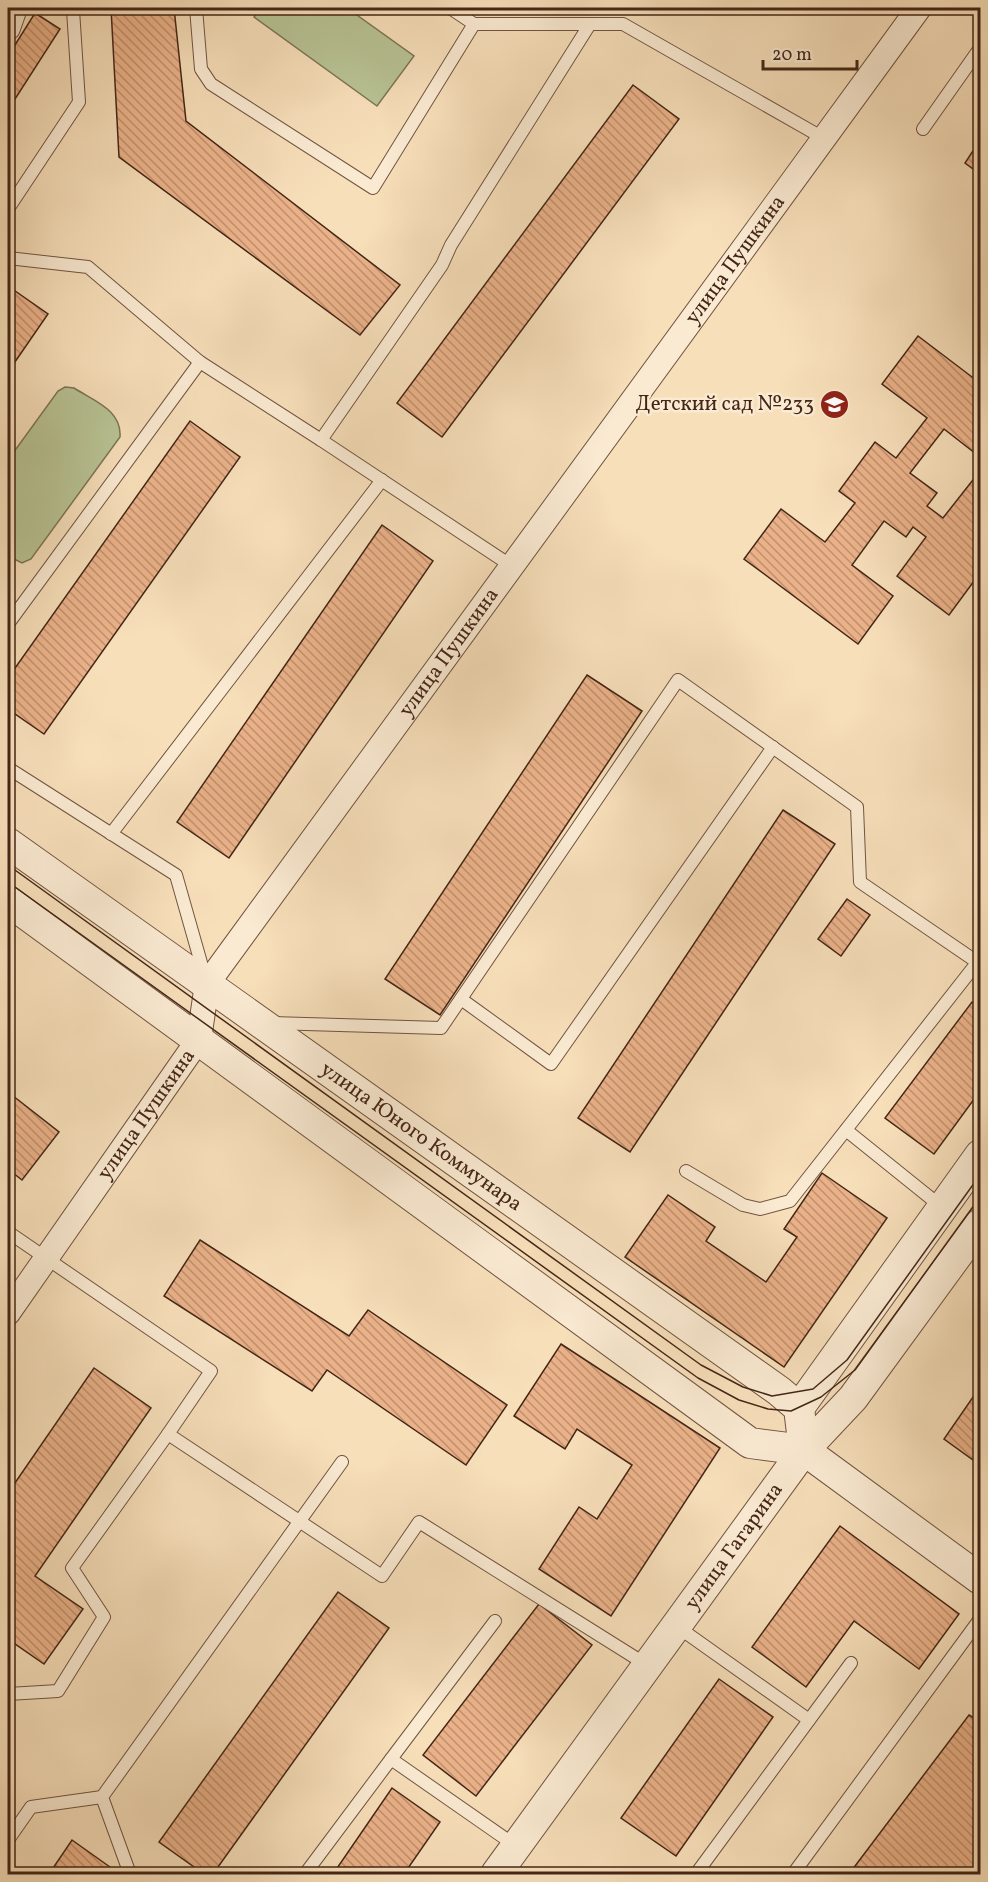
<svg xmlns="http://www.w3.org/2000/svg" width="988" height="1882" font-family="Vollkorn,serif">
<defs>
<pattern id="building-back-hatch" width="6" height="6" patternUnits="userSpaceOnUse" patternTransform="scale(1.5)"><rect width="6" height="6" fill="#ebb289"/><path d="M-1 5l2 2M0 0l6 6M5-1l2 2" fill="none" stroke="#c0916f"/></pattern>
</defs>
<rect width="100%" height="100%" fill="#f7dfba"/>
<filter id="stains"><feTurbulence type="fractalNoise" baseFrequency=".00333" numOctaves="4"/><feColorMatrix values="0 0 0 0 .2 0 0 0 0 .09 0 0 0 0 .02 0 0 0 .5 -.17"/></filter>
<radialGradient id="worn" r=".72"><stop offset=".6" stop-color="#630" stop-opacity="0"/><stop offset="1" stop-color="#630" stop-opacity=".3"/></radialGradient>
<g fill="#b8c394" stroke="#7e7456" stroke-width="1.5">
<polygon points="261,8 347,8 414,56 377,106 254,17"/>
<path d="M65 387 74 388C94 401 122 410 120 437L31 559 22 563 8 556V460L58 391Z"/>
</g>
<g fill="url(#building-back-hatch)" stroke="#442617" stroke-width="1.5">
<polygon points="111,8 174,8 186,121 400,285 360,335 119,157"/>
<polygon points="35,13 60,29 8,110 8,56"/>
<polygon points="633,85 679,119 442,437 397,403"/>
<polygon points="980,140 980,174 965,163"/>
<polygon points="8,286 48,314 8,372"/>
<polygon points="918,336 980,383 980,457 944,429 910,473 937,493 927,506 943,518 980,471 980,573 949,615 897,576 926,537 913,527 906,537 884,521 852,565 893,596 858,644 744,559 781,509 825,542 855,503 839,491 875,442 896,458 927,418 882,384"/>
<polygon points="190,421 240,457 44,734 8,709 8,678"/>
<polygon points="382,525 433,561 229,858 177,822"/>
<polygon points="587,675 642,711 440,1015 385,979"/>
<polygon points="783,810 835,844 630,1152 578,1118"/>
<polygon points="847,899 870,915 841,956 818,939"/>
<polygon points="972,1002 980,1009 980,1091 934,1154 885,1118"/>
<polygon points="8,1092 59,1132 22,1180 8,1169"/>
<polygon points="822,1173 887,1218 784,1367 625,1257 668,1195 715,1227 706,1241 766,1282 797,1237 784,1229"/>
<polygon points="200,1240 349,1336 368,1310 507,1405 466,1465 327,1370 312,1391 164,1296"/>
<polygon points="561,1344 720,1448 611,1616 539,1569 579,1507 597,1519 632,1465 577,1429 565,1449 514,1416"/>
<polygon points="94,1368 151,1408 35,1576 83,1609 44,1664 8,1639 8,1493"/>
<polygon points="980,1387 980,1465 944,1439"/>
<polygon points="840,1526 959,1614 919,1669 854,1621 806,1687 752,1647"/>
<polygon points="338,1592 389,1628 213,1874 204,1874 159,1842"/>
<polygon points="539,1604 592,1645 476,1796 423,1755"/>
<polygon points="719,1679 773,1717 676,1856 621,1818"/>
<polygon points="969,1715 980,1722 980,1857 968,1874 849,1874"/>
<polygon points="392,1788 440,1822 404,1874 333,1874"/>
<polygon points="72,1840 117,1872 115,1874 49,1874"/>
</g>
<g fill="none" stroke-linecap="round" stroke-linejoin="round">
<defs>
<g id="service">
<polyline points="196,8 201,69 211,84 373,188 474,24 450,8"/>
<polyline points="474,24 623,24 825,139"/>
<polyline points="923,129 980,48"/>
<polyline points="8,209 79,102 73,10 70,8"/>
<polyline points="8,258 88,267 200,362 321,440"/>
<polyline points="510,565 321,440 442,265 451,245 590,24"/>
<polyline points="8,624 200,362"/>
<polyline points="8,768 176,875 205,977"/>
<polyline points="111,834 382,480"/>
<polyline points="461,999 551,1064 773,747"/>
<polyline points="272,1023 441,1028 678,680 857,807 860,882 980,964"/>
<polyline points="846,1130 943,1208"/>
<polyline points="686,1171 743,1205 760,1209 790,1201 980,959"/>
<polyline points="8,1232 211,1371 168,1434 382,1576 419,1522 647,1665"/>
<polyline points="675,1625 809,1720"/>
<polyline points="8,1694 58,1691 104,1617 72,1568 168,1434"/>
<polyline points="391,1759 495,1621"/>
<polyline points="8,1840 31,1807 102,1797"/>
<polyline points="130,1874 102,1797 342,1462"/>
<polyline points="305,1874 391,1759 516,1846"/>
<polyline points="696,1874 851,1663"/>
<polyline points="793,1874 980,1619"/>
</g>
<g id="minor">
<polyline points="8,28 15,8"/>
<path id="s1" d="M8 1313 199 1039 207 984 919 8"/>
</g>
<g id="tertiary">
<path id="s2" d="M8 843 779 1391 799 1408 804 1450"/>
<polyline points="8,901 750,1443 804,1450 980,1579"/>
<polyline points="799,1408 980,1155"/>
<path id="s3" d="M496 1874 804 1450 853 1398 980 1224"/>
</g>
</defs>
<use href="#service" stroke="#715440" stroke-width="14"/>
<use href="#minor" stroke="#715440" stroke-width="26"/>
<use href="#tertiary" stroke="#715440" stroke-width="32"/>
<use href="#service" stroke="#faead2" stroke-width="12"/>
<use href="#minor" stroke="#faead2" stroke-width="24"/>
<use href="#tertiary" stroke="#faead2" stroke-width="30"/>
<g stroke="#442617" stroke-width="1.5">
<polyline points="8,865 701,1365 743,1387 772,1396 813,1389 847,1360 980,1175"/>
<polyline points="8,882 698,1378 739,1400 768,1409 791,1411 821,1397 855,1370 980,1197"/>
</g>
</g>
<defs>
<symbol id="school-disc" viewBox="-11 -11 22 22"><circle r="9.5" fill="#8f2418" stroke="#faead2"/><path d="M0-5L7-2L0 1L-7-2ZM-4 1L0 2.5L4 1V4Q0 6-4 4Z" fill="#fff"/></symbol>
</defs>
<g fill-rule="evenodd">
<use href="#school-disc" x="818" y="388" width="33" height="33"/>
</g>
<g text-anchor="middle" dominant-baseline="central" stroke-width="5" stroke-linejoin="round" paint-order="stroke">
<g font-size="21" fill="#442617" stroke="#faead2">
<text stroke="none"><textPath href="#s1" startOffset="1286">улица Пушкина</textPath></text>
<text stroke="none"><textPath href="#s1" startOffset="800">улица Пушкина</textPath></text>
<text stroke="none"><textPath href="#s1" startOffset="242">улица Пушкина</textPath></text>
<text stroke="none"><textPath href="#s2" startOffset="507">улица Юного Коммунара</textPath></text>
<text stroke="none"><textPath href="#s3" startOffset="405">улица Гагарина</textPath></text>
</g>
<g font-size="21" fill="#442617" stroke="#faead2" text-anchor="end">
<text x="814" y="404">Детский сад №233</text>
</g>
</g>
<rect width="988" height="1882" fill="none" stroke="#f7dfba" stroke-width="30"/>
<rect x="9" y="9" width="970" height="1864" fill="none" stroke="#442617" stroke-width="3"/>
<rect x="15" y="15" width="958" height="1852" fill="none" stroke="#442617" stroke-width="1.5"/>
<path d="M763 60v9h94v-9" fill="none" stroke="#442617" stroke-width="3"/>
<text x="772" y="60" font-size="18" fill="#442617" stroke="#faead2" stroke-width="4.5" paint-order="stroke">20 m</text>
<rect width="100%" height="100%" filter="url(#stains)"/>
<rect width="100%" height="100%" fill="url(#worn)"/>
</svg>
